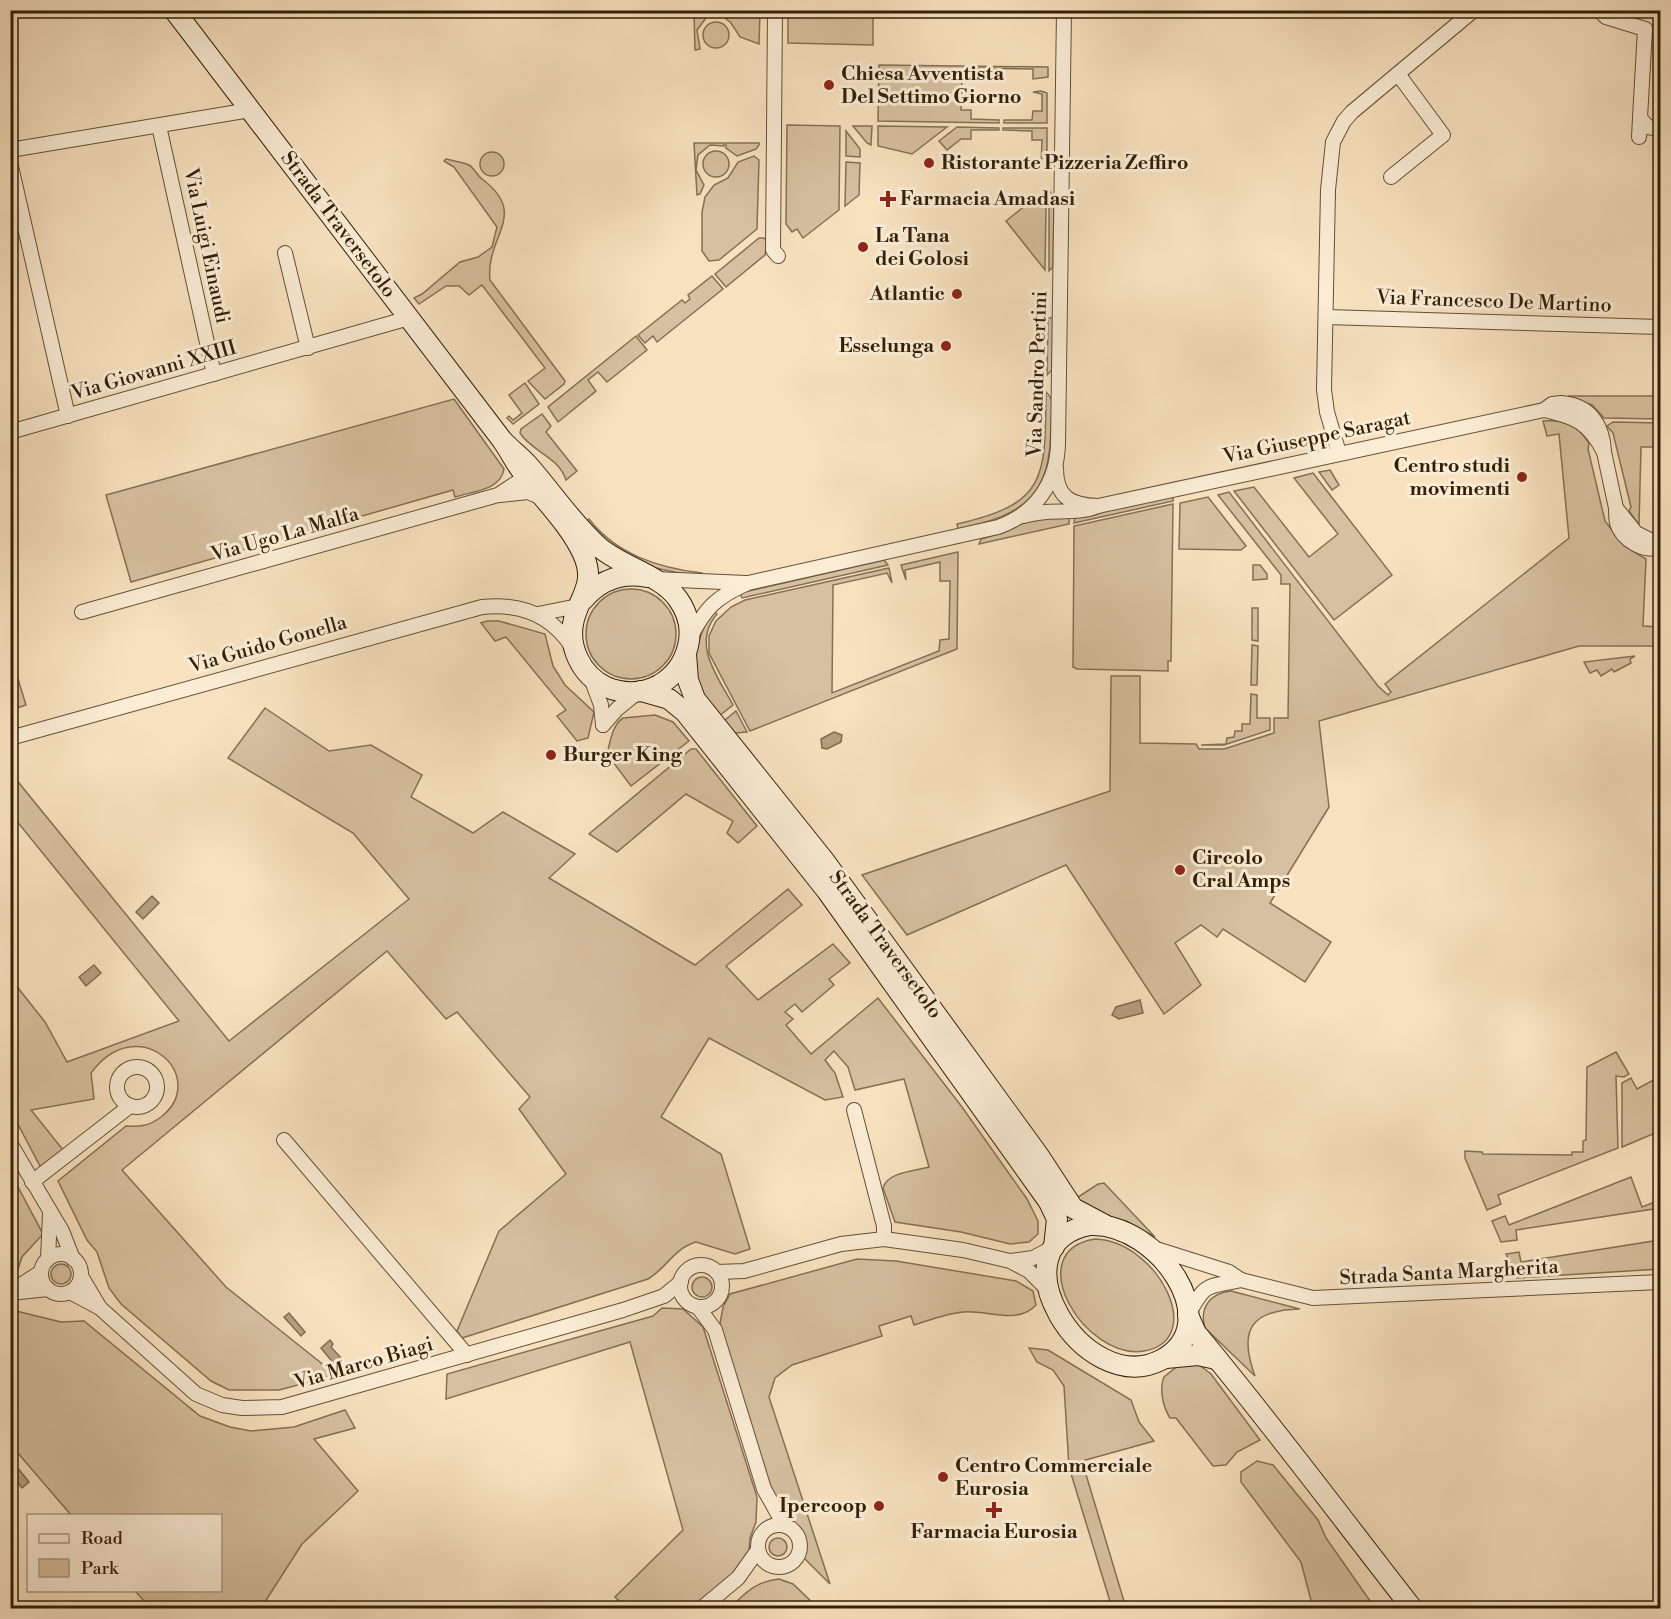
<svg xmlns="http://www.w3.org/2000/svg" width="1671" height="1619" font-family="'Libre Bodoni',serif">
<rect width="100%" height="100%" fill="#f7e1bf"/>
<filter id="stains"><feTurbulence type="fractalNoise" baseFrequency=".00333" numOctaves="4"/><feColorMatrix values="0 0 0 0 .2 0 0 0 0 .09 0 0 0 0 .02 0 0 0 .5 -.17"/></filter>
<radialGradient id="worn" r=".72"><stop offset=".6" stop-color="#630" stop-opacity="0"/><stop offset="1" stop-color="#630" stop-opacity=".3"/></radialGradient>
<g fill="#d6c0a0" stroke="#847054" stroke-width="1.5">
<polygon points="694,11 707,11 709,14 697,30 700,49 695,50"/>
<polygon points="717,11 760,11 759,44 740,37 731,23"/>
<polygon points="788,11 873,11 873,45 788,43"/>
<circle cx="716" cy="35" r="13"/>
<polygon points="879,65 1048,67 1048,77 1033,79 1033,69 972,68 972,78 962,78 961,110 971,110 971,119 999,120 999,123 878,121"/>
<polygon points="1041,91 1047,93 1047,123 1004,123 1004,120 1032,120 1033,111 1042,111 1042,94 1033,92"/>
<polygon points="787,125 840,126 839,210 803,238 797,229 792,232 786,224"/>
<polygon points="853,126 872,126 871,145 867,143"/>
<polygon points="878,126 947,127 912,154 878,146"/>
<polygon points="957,127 999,128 999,130 971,130 971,139 961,139 947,150 939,141"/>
<polygon points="1003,128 1047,128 1047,167 1032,168 1041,167 1042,140 1032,140 1032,131 1003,130"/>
<polygon points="846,131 860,149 860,157 846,156"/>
<polygon points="694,143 724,143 724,146 710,145 698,155 696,170 704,185 700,194 697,195"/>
<polygon points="726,143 759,143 759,145 756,149 737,156 726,148"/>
<circle cx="716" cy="164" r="13"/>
<circle cx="492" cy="164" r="12"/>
<polygon points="754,156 759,160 757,229 719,260 709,261 702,251 702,212 705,197 714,185 728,178 738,162"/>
<path d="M446 159C453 161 462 162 469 165 474 168 477 175 482 179 530 215 485 236 490 280L565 381 564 384 545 399 528 381 545 368 482 285 469 295 459 286H446L419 304 414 298 422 294 460 262 478 257 492 247 497 227 454 167 444 161Z"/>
<polygon points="846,162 860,163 859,195 845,206"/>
<polygon points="1049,189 1054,199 1053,267 1049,271"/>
<polygon points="1026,205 1046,206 1045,270 1006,221"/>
<polygon points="759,238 764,238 767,241 765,255 726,287 715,274"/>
<polygon points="712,276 723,289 657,342 653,336 645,343 638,335 682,300 685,303 690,299 688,295"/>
<polygon points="1048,318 1053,318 1052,370 1047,375"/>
<polygon points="636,336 647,350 607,382 598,372 588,380 596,391 558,422 548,407"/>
<polygon points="525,383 539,404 513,424 507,418 509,416 513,420 522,413 509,395"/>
<path d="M1046 392C1055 399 1052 413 1051 423 1051 496 1027 514 958 529L957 524C1048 504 1045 476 1046 392Z"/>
<polygon points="1568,396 1660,396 1660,419 1604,418 1592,405"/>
<path d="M454 399 504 469C501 490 474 491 455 497L453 490 131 582 106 495Z"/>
<path d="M542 414 551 426 546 432 577 471 566 480C558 456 532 452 520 433L521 429Z"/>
<path d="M1543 421C1564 419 1578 426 1589 443L1588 449 1605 521 1624 546 1646 559 1643 626 1660 627V646H1579L1319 721 1329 807 1270 903 1331 942 1305 982 1223 929 1217 937 1201 925 1175 943 1201 985 1164 1014 1066 865 907 935 862 875 1110 791 1111 676H1140V743L1196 744 1199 749H1224L1274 733V718H1288L1290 584H1281V575L1218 495 1229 492 1378 686 1388 695 1391 692 1385 684 1569 538 1559 434 1547 436Z"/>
<polygon points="1613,422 1660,423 1660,447 1641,447 1639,525 1629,511 1631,507 1613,433 1607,426"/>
<polygon points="1330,470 1339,485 1332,490 1319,472"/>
<polygon points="1313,473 1392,575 1334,620 1234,491 1254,487 1309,557 1338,534 1294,478"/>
<polygon points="1173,495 1173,501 1074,523 1075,517"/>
<polygon points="1208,497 1246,546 1241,550 1179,549 1180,503"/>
<polygon points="1173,504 1171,661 1168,661 1168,671 1077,669 1073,667 1074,526"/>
<polygon points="1036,517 1069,517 1069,524 979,544 981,539 1005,532"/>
<path d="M589 519C617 555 659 568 702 573V578L651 567 612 550 586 522Z"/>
<polygon points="958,552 957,649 750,731 709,653 709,636 716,621 731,607 745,600 889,568 892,583 887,573 833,585 832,693 939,651 940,640 949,639 950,581 940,581 940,562 905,570 906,580 901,565"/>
<polygon points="884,560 888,565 742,598 740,593"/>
<polygon points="1253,565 1260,565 1267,574 1267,579 1253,580"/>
<circle cx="631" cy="634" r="45"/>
<polygon points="1252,608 1258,608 1258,641 1252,640"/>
<path d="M713 610 717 614C691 644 718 677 733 705L719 716C688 679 689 652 713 610Z"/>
<polygon points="487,621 499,621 545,634 553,666 565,685 594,712 588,738 577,741 557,716 566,710 506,637 495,641 481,623"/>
<polygon points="1252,645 1258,646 1257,685 1251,685"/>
<polygon points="10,653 26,705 11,710 10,710"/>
<polygon points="1635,656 1630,659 1631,663 1614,672 1612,669 1601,676 1597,670 1590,673 1584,662"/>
<polygon points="1251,694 1257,695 1257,718 1270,718 1270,730 1224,745 1201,745 1226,744 1227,738 1234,737 1235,731 1242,731 1242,724 1250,724"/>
<path d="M265 708 329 751 371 745 422 775 411 797 473 833 503 812 575 854 549 878 695 965 788 889 802 905 726 966 758 1000 833 944 850 963 829 979 834 985 802 1012 795 1004 785 1012 793 1019 786 1025 811 1054 878 998 962 1107 1027 1199 1038 1221V1234L1029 1242 1010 1244 961 1232 895 1222 883 1188C887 1172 915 1171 929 1167L904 1079 855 1090 848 1067 834 1051 825 1060 835 1073 843 1097 825 1100 709 1038 661 1117 721 1154 750 1249 735 1254 696 1242C673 1249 667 1268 648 1279L462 1338 457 1331 499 1231 566 1174 519 1109 530 1097 457 1012 446 1019 387 951 122 1170 226 1287 336 1375 279 1390H229L211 1381 121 1304 109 1288 97 1252 87 1240 58 1181 126 1126C140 1127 149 1126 161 1117 211 1078 139 1008 91 1073L94 1099 31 1110 64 1151 41 1168 11 1111V979L45 1022 67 1062 179 1021 11 814 10 772 229 1041 409 899 353 833 228 758Z"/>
<polygon points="736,711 747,732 735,733 724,721"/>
<path d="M655 715 673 722 689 741 631 786 607 754C610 743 612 725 623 718Z"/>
<polygon points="691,749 696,749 757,826 738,843 727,833 733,821 686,794 617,852 589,834"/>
<polygon points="1616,1052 1629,1074 1624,1077 1616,1076 1618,1148 1498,1195 1501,1204 1487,1210 1465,1158 1465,1151 1482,1152 1483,1154 1572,1155 1572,1152 1583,1152 1583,1141 1586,1140 1587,1067"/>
<polygon points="1631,1078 1637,1089 1657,1078 1660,1085 1660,1131 1622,1147 1622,1083"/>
<polygon points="10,1172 43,1234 22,1257 14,1281 11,1282"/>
<polygon points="1631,1177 1642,1207 1660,1200 1660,1208 1516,1230 1517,1240 1501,1242 1492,1221 1505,1216 1509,1225"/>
<polygon points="1104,1183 1155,1237 1126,1221 1095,1214 1075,1199 1098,1184"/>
<path d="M1095 1239C1158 1241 1208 1340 1144 1351 1085 1361 1019 1251 1095 1239Z"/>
<polygon points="1660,1240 1660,1269 1517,1278 1506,1254 1519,1252 1521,1262"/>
<path d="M857 1259 896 1261 1016 1281 1033 1291 1036 1305C1018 1325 988 1310 964 1312 948 1313 930 1320 914 1325L911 1316 879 1326 882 1336 792 1365 775 1378 769 1397 830 1584 803 1557 804 1541 794 1524 784 1516 769 1491 719 1329 723 1307 730 1294Z"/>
<circle cx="61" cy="1274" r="10"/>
<circle cx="702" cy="1287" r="10"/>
<path d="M1231 1291 1300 1309C1251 1310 1238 1330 1255 1376L1205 1328C1199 1308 1210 1293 1231 1291Z"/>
<polygon points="662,1308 683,1309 703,1327 757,1497 756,1522 750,1538 749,1553 734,1574 690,1608 627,1608 615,1597 683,1530 630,1342 446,1399 447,1374 653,1316"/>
<polygon points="16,1311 61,1322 84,1321 200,1416 230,1427 251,1431 294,1427 345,1410 355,1428 314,1439 358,1491 302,1544 261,1608 139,1608 146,1603 135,1591 220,1590 220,1516 71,1515 11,1445 10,1313"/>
<polygon points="1029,1348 1048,1350 1131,1400 1139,1422 1154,1441 1082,1461 1126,1608 1112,1608 1069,1467 1064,1386 1053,1370 1037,1362"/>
<path d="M1198 1364 1211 1374 1260 1440 1237 1452 1226 1465 1213 1466 1176 1418H1170C1163 1407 1159 1389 1164 1377L1179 1365Z"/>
<polygon points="1257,1461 1273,1465 1318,1520 1326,1538 1375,1608 1313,1608 1301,1562 1241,1482 1241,1472"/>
<circle cx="778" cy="1547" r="9"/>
<path d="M779 1579 793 1584 818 1608 731 1607C746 1592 757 1581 779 1579Z"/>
</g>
<g fill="#b49f80" stroke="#806c50" stroke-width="1.5">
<polygon points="834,732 842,735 841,742 827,749 822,748 821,739"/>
<polygon points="152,896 159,903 143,919 136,912"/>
<polygon points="94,965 101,973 86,986 79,977"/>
<polygon points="1140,1000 1143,1013 1119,1019 1112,1015 1116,1007"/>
<polygon points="289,1313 305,1332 301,1336 284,1317"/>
<polygon points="330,1340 333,1344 331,1347 341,1358 334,1364 321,1348"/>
<polygon points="17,1467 29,1482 22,1488 11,1474"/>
</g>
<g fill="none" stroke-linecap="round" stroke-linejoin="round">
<defs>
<g id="minor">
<polyline points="775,10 773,250 778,256"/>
<polyline points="1599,10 1606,17 1645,29 1640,118 1648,127 1660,129"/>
<polyline points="159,126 214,374"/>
<polyline points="1639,137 1640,118"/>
<polyline points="10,150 250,110"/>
<polyline points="10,162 68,416"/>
<polyline points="1391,177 1443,135 1398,74"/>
<polyline points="285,253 308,348"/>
<polyline points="1326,317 1660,327"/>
<path d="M1561 403C1590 405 1603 425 1604 452 1588 422 1576 417 1544 410L1552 404Z"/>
<polyline points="10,432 409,318"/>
<polyline points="1604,452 1616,508"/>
<polyline points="1339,453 1327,412 1324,390 1328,190 1333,142 1344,121 1352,112 1474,10"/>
<polyline points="500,495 528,492 542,498"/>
<polyline points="1098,506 1544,410"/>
<path d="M1024 516C1049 507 1074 516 1098 506 1071 505 1056 498 1056 468"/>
<path d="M1660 545 1636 533 1616 508C1616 513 1616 518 1617 523 1622 540 1644 553 1660 547"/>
<polyline points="654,579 746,583"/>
<polyline points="82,612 498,495 521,480 535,477"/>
<polyline points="538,614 573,607 581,601"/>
<path d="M690 638C705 608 716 597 748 583L998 527C1035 514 1057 483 1058 444L1064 10"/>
<polyline points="591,678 601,705 603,725"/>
<polyline points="603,725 617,709 638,692"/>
<path d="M10 738 482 607C520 603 551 614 572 647"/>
<circle cx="137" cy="1087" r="20"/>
<polyline points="854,1110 884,1226 884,1239"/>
<polyline points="284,1140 467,1355"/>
<polyline points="10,1143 62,1231 73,1259"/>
<polyline points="32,1182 130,1106"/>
<polyline points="1156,1249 1229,1272 1241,1280 1313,1298 1660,1282"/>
<circle cx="61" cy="1274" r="20"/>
<polyline points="48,1259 50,1214"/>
<polyline points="1010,1261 1033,1258 1054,1247"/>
<circle cx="701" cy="1286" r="21"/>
<polyline points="717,1272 744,1271 841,1244 884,1239 963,1250 1010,1261 1029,1271 1048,1290"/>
<polyline points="81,1276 100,1308"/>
<polyline points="10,1292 41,1272"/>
<polyline points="70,1292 100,1308 196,1394 222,1405 242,1408 282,1407 623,1310 664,1296 681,1282"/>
<polyline points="10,1293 48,1289"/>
<polyline points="698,1307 715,1330 764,1489 784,1525"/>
<path d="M1188 1315C1207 1280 1207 1288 1241 1280"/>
<circle cx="779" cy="1546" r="21"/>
<polyline points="702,1608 738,1578 758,1550"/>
</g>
<g id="secondary">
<path d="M174 10 502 440C510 451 515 463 524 474 543 499 570 525 583 554 596 583 581 594 574 619 567 646 581 675 606 687 623 694 642 694 659 685 673 677 684 663 688 646 692 630 688 613 678 599 661 575 622 567 599 547 572 523 552 492 528 465 520 456 510 449 502 440"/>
<path d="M583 600C600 580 621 572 647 577"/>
<polyline points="686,654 688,680 695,699 823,859 1039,1156 1073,1208 1105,1225"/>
<polyline points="641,691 669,699 685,712 827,891 1049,1202 1057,1219 1054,1247"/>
<path d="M1090 1225C1158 1222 1229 1325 1161 1360 1083 1400 990 1244 1090 1225Z"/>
<path d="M1188 1315 1196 1333C1271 1423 1340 1516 1412 1608"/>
<polyline points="1166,1358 1198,1355 1216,1359"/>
</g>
</defs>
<use href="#minor" stroke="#645035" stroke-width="16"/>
<use href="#secondary" stroke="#331f07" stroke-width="22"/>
<use href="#minor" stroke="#faecd5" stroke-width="14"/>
<use href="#secondary" stroke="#faecd5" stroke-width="20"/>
</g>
<g fill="#8f2418" stroke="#faecd5" stroke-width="2">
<circle cx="829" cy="85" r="6"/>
<circle cx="929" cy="163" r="6"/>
<path d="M885 190h6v6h6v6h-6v6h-6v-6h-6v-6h6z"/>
<circle cx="863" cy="247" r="6"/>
<circle cx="957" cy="294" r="6"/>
<circle cx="946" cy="346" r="6"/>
<circle cx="1522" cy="477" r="6"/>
<circle cx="551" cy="755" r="6"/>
<circle cx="1180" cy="870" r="6"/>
<circle cx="943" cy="1477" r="6"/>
<circle cx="879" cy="1506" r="6"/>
<path d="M991 1501h6v6h6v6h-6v6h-6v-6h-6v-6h6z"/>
</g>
<g text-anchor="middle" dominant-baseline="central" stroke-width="6" stroke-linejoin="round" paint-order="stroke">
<g font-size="20" font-weight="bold" fill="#331f07" stroke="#faecd5" text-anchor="start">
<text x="841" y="74">Chiesa Avventista<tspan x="841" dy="23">Del Settimo Giorno</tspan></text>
<text x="941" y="163">Ristorante Pizzeria Zeffiro</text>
<text x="900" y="199">Farmacia Amadasi</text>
<text x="875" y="236">La Tana<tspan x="875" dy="23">dei Golosi</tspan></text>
<text x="945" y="294" text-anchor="end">Atlantic</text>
<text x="934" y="346" text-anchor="end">Esselunga</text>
<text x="1510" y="466" text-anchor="end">Centro studi<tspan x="1510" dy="23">movimenti</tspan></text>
<text x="563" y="755">Burger King</text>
<text x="1192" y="858">Circolo<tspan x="1192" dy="23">Cral Amps</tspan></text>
<text x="955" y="1466">Centro Commerciale<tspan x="955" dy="23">Eurosia</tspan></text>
<text x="867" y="1506" text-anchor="end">Ipercoop</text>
<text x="994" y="1532" text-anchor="middle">Farmacia Eurosia</text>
</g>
<g font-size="20" fill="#331f07" stroke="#faecd5">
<text transform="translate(338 225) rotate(53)">Strada Traversetolo</text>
<text transform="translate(206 246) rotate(78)">Via Luigi Einaudi</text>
<text transform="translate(1494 302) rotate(2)">Via Francesco De Martino</text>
<text transform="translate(154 371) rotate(-16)">Via Giovanni XXIII</text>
<text transform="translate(1038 374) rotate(-88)">Via Sandro Pertini</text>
<text transform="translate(1317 438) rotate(-12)">Via Giuseppe Saragat</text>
<text transform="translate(285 535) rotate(-16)">Via Ugo La Malfa</text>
<text transform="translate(268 645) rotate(-16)">Via Guido Gonella</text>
<text transform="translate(885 945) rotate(54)">Strada Traversetolo</text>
<text transform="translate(1449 1273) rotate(-3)">Strada Santa Margherita</text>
<text transform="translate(364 1364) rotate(-16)">Via Marco Biagi</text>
</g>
</g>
<rect width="1671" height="1619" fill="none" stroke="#f7e1bf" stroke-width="36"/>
<rect x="12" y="12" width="1647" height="1595" fill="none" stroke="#331f07" stroke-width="3"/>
<rect x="18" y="18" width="1635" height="1583" fill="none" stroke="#331f07" stroke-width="1.5"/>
<rect x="27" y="1514" width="195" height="78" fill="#faecd5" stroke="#aa9a83" stroke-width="1.5"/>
<rect x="39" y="1534" width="30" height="9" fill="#faecd5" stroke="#aa9a83" stroke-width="1.5"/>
<text x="81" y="1544" font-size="18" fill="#331f07">Road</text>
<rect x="39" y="1559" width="30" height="18" fill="#d6c0a0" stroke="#aa9a83" stroke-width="1.5"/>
<text x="81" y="1574" font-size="18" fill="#331f07">Park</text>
<rect width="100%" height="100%" filter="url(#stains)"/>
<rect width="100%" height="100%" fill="url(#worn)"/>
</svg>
